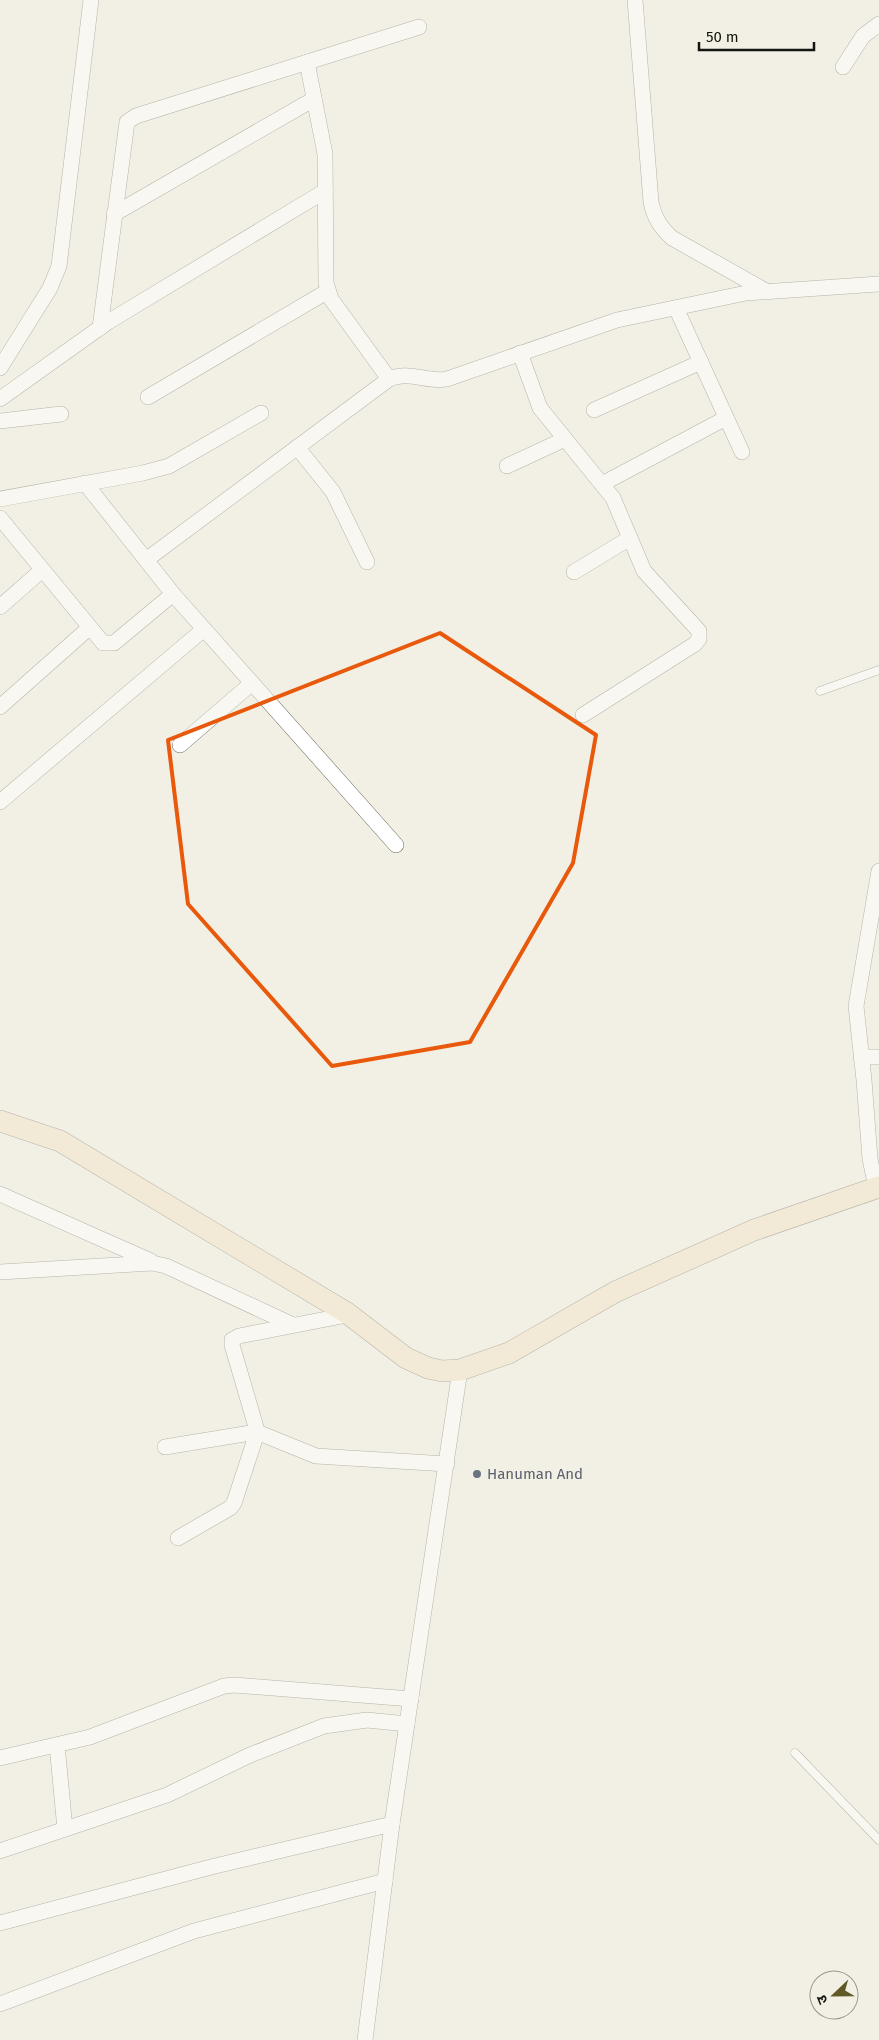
<svg xmlns="http://www.w3.org/2000/svg" width="879" height="2040" font-family="'Fira Sans','Noto Sans Devanagari',sans-serif">
<rect width="100%" height="100%" fill="#f2f0e5"/>
<g fill="none" stroke-linecap="round" stroke-linejoin="round">
<defs>
<g id="service">
<polyline points="820,691 879,670"/>
<polyline points="795,1753 879,1840"/>
</g>
<g id="minor">
<path d="M635 0 651 202C654 217 660 227 672 238L766 291"/>
<polyline points="307,62 325,154 326,283 331,299 389,379"/>
<polyline points="843,67 863,36 879,24"/>
<polyline points="114,214 314,99"/>
<polyline points="676,308 742,452"/>
<polyline points="100,328 127,122 136,116 419,27"/>
<polyline points="520,353 540,408 613,498 644,571 699,631 699,639 695,644 583,715"/>
<polyline points="0,368 50,288 59,266 91,0"/>
<polyline points="148,397 328,291"/>
<polyline points="0,399 108,322 325,191"/>
<polyline points="594,410 701,362"/>
<polyline points="0,421 61,414"/>
<polyline points="297,447 333,492 367,562"/>
<polyline points="507,466 565,439"/>
<polyline points="85,483 173,594 396,845"/>
<polyline points="602,484 726,418"/>
<polyline points="0,499 143,473 169,466 261,413"/>
<polyline points="0,518 103,643 114,643 173,594"/>
<path d="M146 560 389 379C410 370 426 383 447 379L617 320 746 293 879 284"/>
<polyline points="574,572 630,538"/>
<polyline points="0,607 42,570"/>
<polyline points="0,707 89,628"/>
<polyline points="180,745 252,683"/>
<polyline points="0,802 204,629"/>
<polyline points="861,1057 879,1057"/>
<polyline points="876,1187 870,1159 864,1080 856,1006 879,871"/>
<polyline points="0,1194 151,1261"/>
<polyline points="0,1272 152,1263 166,1266 293,1325"/>
<polyline points="165,1447 257,1432 316,1456 447,1464"/>
<polyline points="178,1538 230,1508 234,1503 256,1436 256,1427 232,1345 232,1340 239,1336 347,1315"/>
<polyline points="57,1745 65,1829"/>
<polyline points="0,1758 90,1737 224,1686 234,1685 411,1699"/>
<polyline points="0,1851 167,1795 250,1755 324,1726 367,1720 407,1724"/>
<polyline points="0,1923 211,1867 392,1824"/>
<polyline points="0,2004 194,1931 385,1881"/>
<polyline points="365,2040 392,1824 460,1370"/>
</g>
<polyline id="secondary" points="0,1121 60,1141 347,1313 406,1358 428,1368 442,1371 460,1370 509,1353 615,1292 754,1230 879,1187"/>
</defs>
<use href="#service" stroke="#6d6b61" stroke-width="9"/>
<use href="#minor" stroke="#6d6b61" stroke-width="16"/>
<use href="#secondary" stroke="#6d6b61" stroke-width="22"/>
<use href="#service" stroke="#fff" stroke-width="8"/>
<use href="#minor" stroke="#fff" stroke-width="15"/>
<use href="#secondary" stroke="#f2e0c4" stroke-width="21"/>
</g>
<path d="M0 0H879V2040H0ZM440 633 596 735 573 863 470 1042 332 1066 188 904 168 740Z" fill="#f2f0e5" fill-opacity=".55" fill-rule="evenodd"/>
<path fill="none" stroke="#e8590c" stroke-width="4" stroke-linejoin="round" d="M440 633 596 735 573 863 470 1042 332 1066 188 904 168 740Z"/>
<circle fill="#6b7280" stroke="#f2f0e5" stroke-width="2" cx="477" cy="1474" r="5"/>
<g text-anchor="middle" dominant-baseline="central" stroke-width="5" stroke-linejoin="round" paint-order="stroke">
<g font-size="15" fill="#5b616d" stroke="#f2f0e5" text-anchor="start">
<text x="487" y="1474">Hanuman And</text>
</g>
</g>
<g transform="translate(834 1995) rotate(248)"><circle r="24" fill="#f2f0e5" stroke="#999890"/>
<path d="M0-4L9 19L0 12L-9 19Z" fill="#615925"/>
<text y="-8" font-size="14" font-weight="bold" text-anchor="middle" fill="#141410">उ</text>
</g>
<path d="M699 42v8h115v-8" fill="none" stroke="#141410" stroke-width="2.5"/>
<text x="706" y="42" font-size="15" fill="#141410" stroke="#f2f0e5" stroke-width="4" paint-order="stroke">50 m</text>
</svg>
